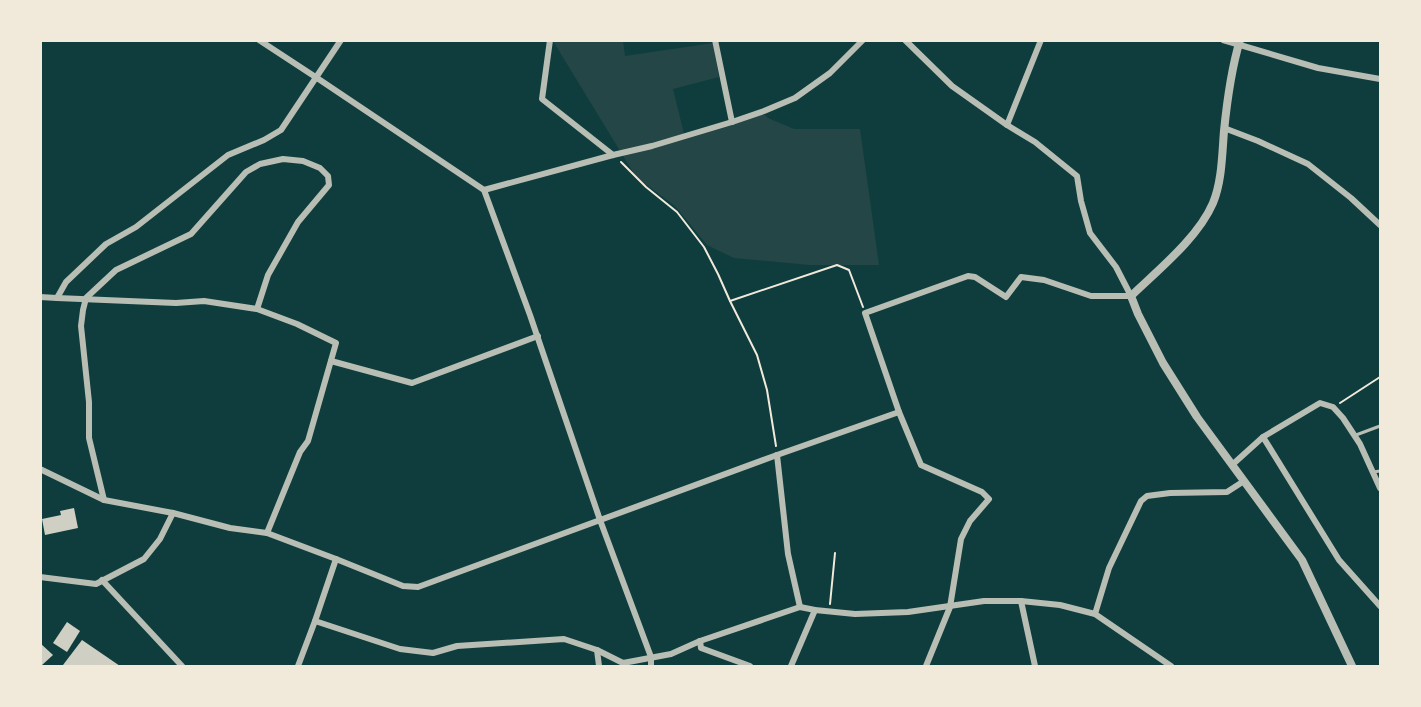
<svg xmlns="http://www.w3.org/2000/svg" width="1421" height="707" font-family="Mulish,sans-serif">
<rect width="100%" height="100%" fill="#0f3d3e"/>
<polygon fill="#244646" points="553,41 623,41 625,56 713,43 719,77 673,89 685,138 764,114 768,118 794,129 860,129 879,265 809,265 734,258 707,245 675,206 636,177"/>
<g fill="#cfcfc3">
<polygon points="74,508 78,528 45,535 42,519 61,515 60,511"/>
<polygon points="67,622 80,631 67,652 53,643"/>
<polygon points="82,640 120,666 63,665"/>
<polygon points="40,643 53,655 41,666 40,666"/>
</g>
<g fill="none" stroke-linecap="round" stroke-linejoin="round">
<g stroke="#f1e9da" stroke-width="2">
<polyline points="621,162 646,187 677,212 704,247 718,274 730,301 757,355 767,390 776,446"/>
<polyline points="730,301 837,265 849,270 863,307"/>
<polyline points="1340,403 1380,377"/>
<polyline points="830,604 835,553"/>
</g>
<g stroke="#b8beb3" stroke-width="3">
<polyline points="1356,435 1380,426"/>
<polyline points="1373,472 1380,471"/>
</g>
<g stroke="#b8beb3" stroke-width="6">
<polyline points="259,40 317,78 484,190 530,315 600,520 651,657 651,666"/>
<polyline points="550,40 542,99 613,155"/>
<polyline points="715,40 732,122"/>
<polyline points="905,40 952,86 1007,125 1035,142 1077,176 1081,201 1090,233 1116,267 1131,296 1091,296 1044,280 1021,277 1006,297 975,277 968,276 865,313 899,412 921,465 982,492 989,499 970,521 961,539 950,607 926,666"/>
<polyline points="1223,40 1318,68 1380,79"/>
<polyline points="1007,125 1041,40"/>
<polyline points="1224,128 1258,141 1308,164 1351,198 1380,225"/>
<polyline points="484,190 613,155 652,146 732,122 764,111 795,98 830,73 863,40"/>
<polyline points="40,297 57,298 66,282 106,244 136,227 228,155 264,140 281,130 341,40"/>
<polyline points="57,298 176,303 204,301 257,309 297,324 336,343 308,441 300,452 267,533"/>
<polyline points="331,361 412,383 538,336"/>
<polyline points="1263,437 1339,560 1380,606"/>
<polyline points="777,455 788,554 800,607"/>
<polyline points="1232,465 1263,437 1320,403 1333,407 1343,418 1360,444 1380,488"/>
<polyline points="40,469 104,500 173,513 230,528 267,533 336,559 403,586 418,587 777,455 899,412"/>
<polyline points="104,500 89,438 89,402 81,326 83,310 86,298 116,270 191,234 246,172 260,164 283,159 303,161 320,168 328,176 329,185 298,222 268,275 257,309"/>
<polyline points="40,577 96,584 144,559 160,539 173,513"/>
<polyline points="102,580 182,666"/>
<polyline points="1021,601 1035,666"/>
<polyline points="1095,614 1109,568 1141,501 1147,496 1170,493 1227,492 1244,481"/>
<polyline points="315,621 400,649 433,653 457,646 564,639 597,650 623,663 671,654 700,641 800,607 815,610 855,614 908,612 984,601 1021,601 1060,605 1095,614 1171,666"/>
<polyline points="700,641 701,648 750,666"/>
<polyline points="597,650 599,666"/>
<polyline points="298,666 315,621 336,559"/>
<polyline points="791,666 815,610"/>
</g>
<path stroke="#b8beb3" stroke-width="8" d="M1240 40C1231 70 1227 101 1224 131 1222 155 1222 181 1213 203 1198 238 1158 270 1131 296L1138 314 1163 363 1197 417 1302 560 1352 666"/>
</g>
<rect width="1421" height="707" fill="none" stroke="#f1e9da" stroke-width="84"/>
</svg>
